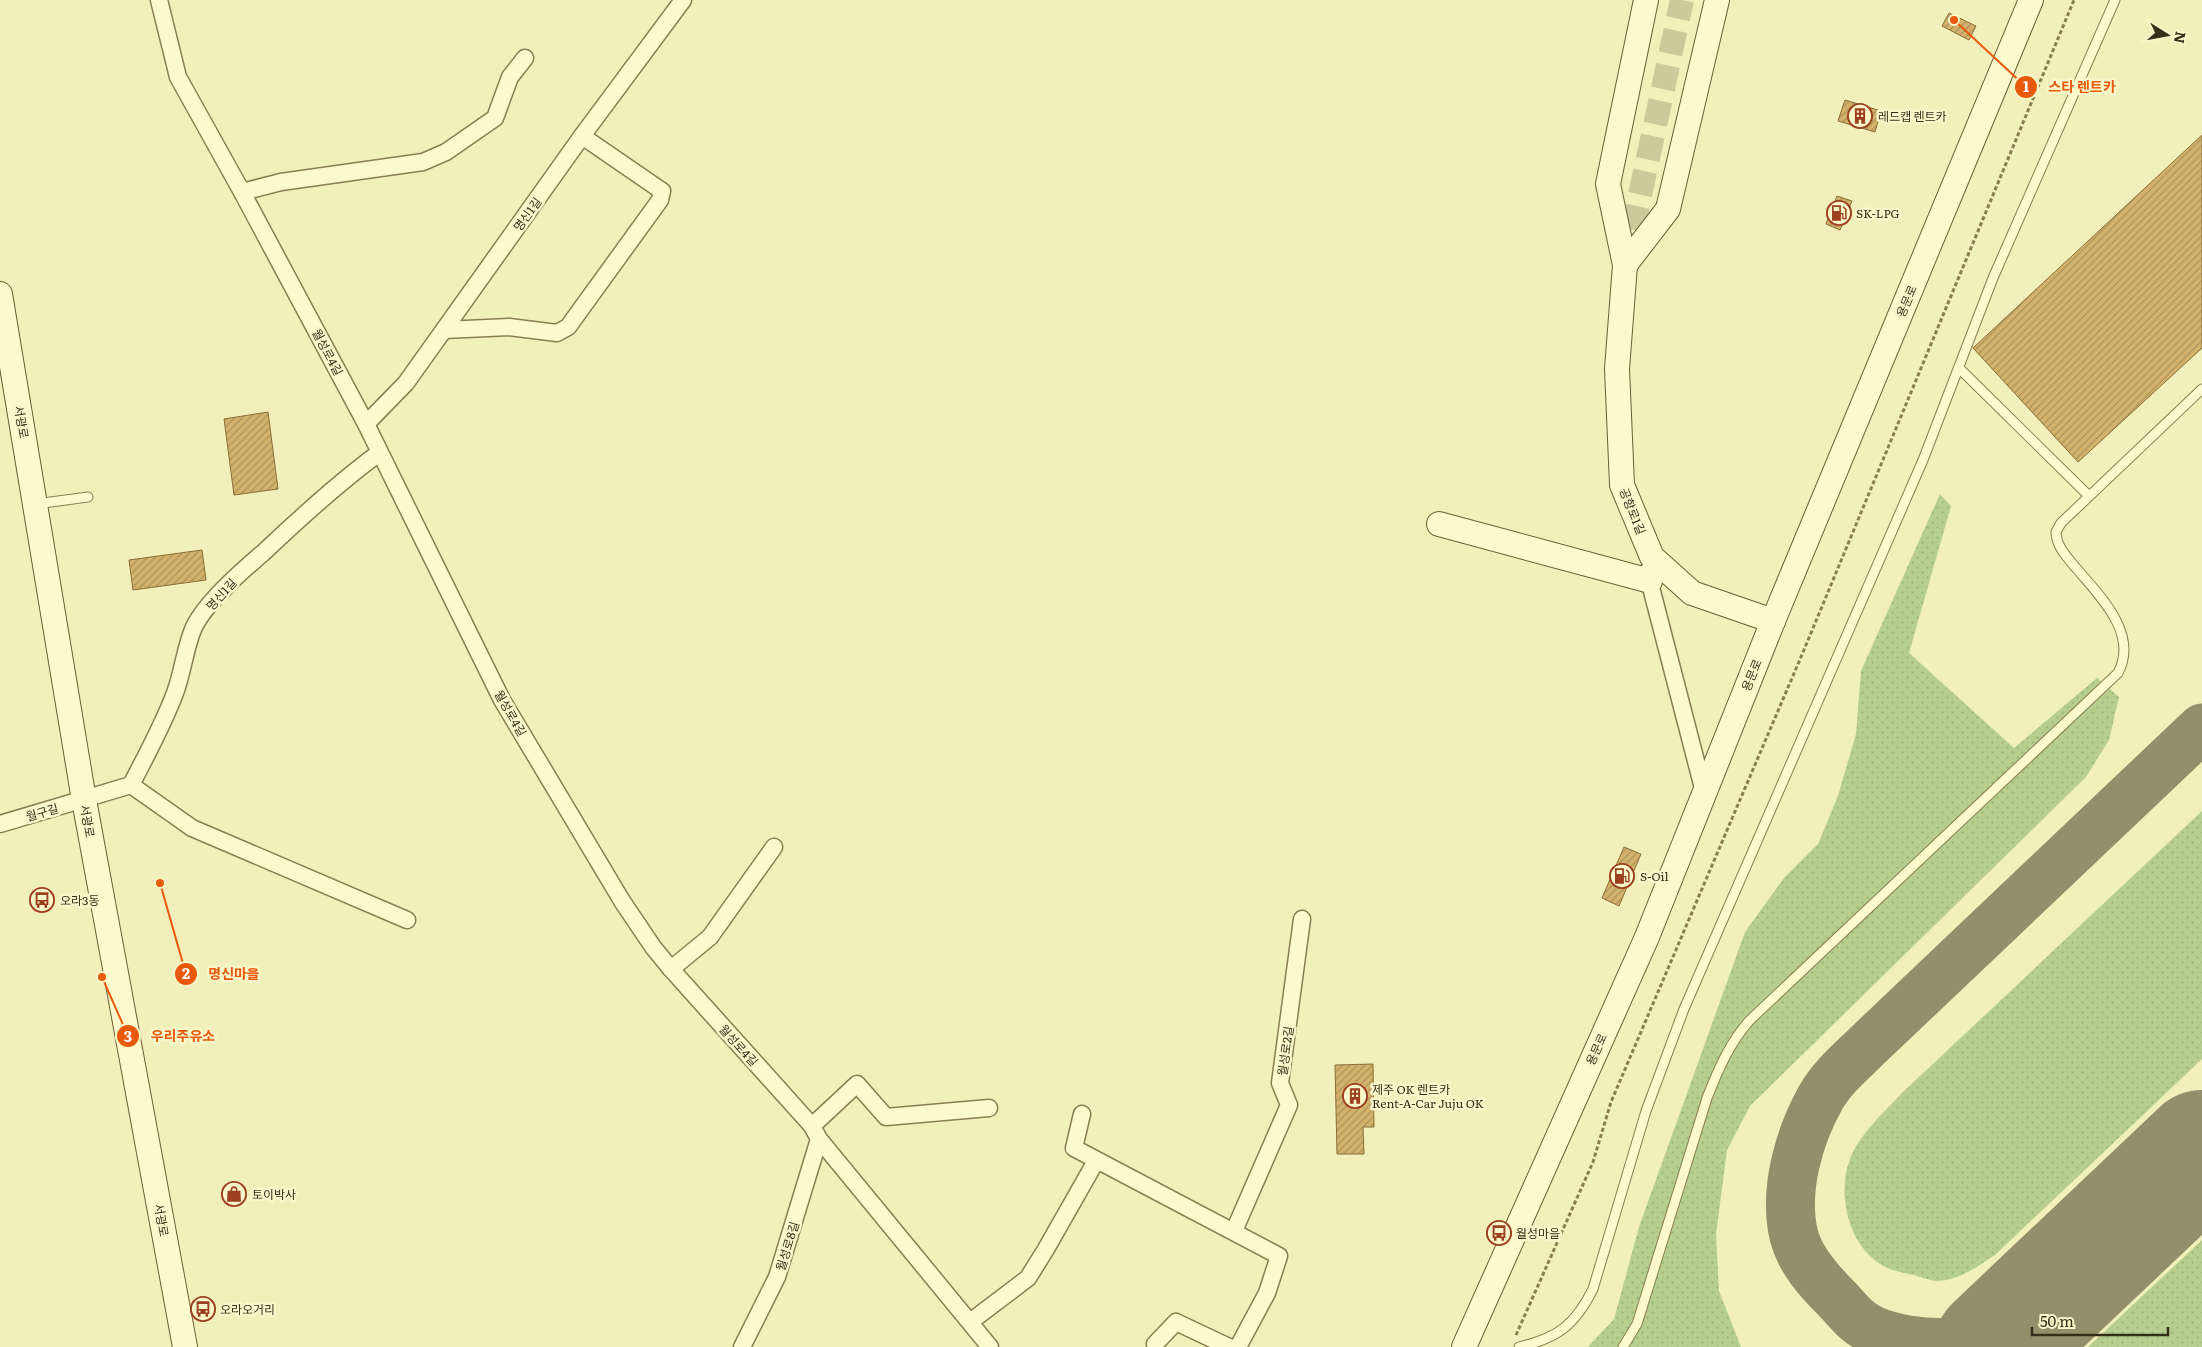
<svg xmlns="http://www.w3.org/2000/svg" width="2202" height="1347" font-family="Literata,'Noto Sans KR',serif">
<defs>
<pattern id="grass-dots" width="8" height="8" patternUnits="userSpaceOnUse" patternTransform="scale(1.25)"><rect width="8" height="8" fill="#b6cf8e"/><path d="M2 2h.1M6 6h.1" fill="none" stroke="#9db27a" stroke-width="1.8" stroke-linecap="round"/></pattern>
<pattern id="building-hatch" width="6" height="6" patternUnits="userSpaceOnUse" patternTransform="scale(1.25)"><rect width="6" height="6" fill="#d3b26c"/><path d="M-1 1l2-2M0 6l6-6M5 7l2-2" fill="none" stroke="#ac9158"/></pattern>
</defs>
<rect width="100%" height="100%" fill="#f1efba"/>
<g fill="url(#grass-dots)">
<polygon points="1940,494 1951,506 1909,653 2014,748 2097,678 2119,697 2109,740 2086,777 1750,1106 1727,1150 1716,1234 1719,1291 1741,1347 1588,1347 1614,1319 1639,1227 1745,932 1784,878 1818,844 1838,796 1856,734 1861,671"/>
<path d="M2202 811V1059L1995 1255C1978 1266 1958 1281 1936 1281 1929 1280 1921 1277 1914 1275 1906 1273 1896 1272 1888 1268 1849 1251 1836 1195 1850 1159 1860 1133 1884 1113 1902 1093Z"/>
<polygon points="2202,1240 2202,1347 2088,1347"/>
</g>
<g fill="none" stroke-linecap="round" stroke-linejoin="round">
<path stroke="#948f6a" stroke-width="49" d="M2021 1323C2002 1329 1983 1339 1963 1341 1933 1345 1881 1341 1857 1320 1850 1314 1843 1305 1836 1298 1819 1281 1800 1260 1794 1236 1783 1191 1799 1136 1821 1097 1833 1076 1853 1060 1870 1043L2202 728"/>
<polyline stroke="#948f6a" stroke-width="122" points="1995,1347 2202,1151"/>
</g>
<g fill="url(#building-hatch)" stroke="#8a6e37">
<polygon points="1949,13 1976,26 1969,40 1942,26"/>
<polygon points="1845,100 1881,111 1875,132 1838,121"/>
<polygon points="2202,135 2202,348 2078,462 1973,348"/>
<polygon points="1837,196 1852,201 1840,230 1826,224"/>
<polygon points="268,412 278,489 234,495 224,419"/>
<polygon points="202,550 206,580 133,590 129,560"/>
<polygon points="1624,847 1641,854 1619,906 1602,898"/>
<polygon points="1373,1064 1374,1127 1363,1127 1364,1154 1337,1154 1335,1065"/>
</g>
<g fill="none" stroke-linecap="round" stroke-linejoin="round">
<polyline stroke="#ccc99a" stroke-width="24" stroke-dasharray="24 12" stroke-linecap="butt" points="1625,265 1682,0"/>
<defs>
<g id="lane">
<polyline points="1959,368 2089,496"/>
<polyline points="36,504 88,497"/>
<path d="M1519 1347C1558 1338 1575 1325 1593 1289L1646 1111 1684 1009 1923 460 1993 278 2115 0"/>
<path d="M1623 1347 1637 1324 1707 1098C1718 1070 1729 1044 1749 1021L2118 673C2139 634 2100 596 2076 568 2067 557 2056 546 2056 532L2061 523 2202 389"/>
</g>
<g id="street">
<polyline points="159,0 178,77 242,192 366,424 502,700 622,901 653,947 671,969 812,1126 819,1139 990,1347"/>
<polyline points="242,192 281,182 423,162 446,152 495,118 510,77 525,58"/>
<polyline points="444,330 509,327 557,333 568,327 660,200 662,191 582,136"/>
<polyline points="366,424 406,383 582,136 683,0"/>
<polyline points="1647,572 1704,792"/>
<path d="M131 785C147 754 163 725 175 693 183 672 185 647 194 627 207 601 242 571 264 552 301 517 338 483 379 453"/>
<polyline points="0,824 131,785 192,828 407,920"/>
<polyline points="671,969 710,937 774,847"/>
<polyline points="1082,1114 1074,1148 1279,1256 1267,1293 1238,1347"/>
<polyline points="812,1126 857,1084 886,1117 989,1108"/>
<polyline points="1234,1231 1289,1105 1280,1083 1302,919"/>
<polyline points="970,1322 1028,1278 1046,1249 1096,1161"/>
<polyline points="1155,1344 1176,1322 1229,1347"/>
<polyline points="742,1347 777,1277 819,1139"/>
</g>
<g id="secondary">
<polyline points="1646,0 1608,184 1625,265 1617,369 1622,485 1652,557 1692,593 1773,621"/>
<polyline points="1625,265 1668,209 1717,0"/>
<polyline points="0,294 84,800 185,1347"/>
<polyline points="1439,524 1650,581"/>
<polyline points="1464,1347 1647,937 1773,621 2031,0"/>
</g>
</defs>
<use href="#lane" stroke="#897e53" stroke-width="11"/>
<use href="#street" stroke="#897e53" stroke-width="19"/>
<use href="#secondary" stroke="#6a5e37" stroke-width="26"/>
<polyline stroke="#897e53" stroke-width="3" stroke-dasharray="4 2.5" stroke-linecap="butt" points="1516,1335 1593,1162 1611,1102 1801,657 2074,0"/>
<use href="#lane" stroke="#fcfacd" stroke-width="9"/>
<use href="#street" stroke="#fcfacd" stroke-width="16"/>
<use href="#secondary" stroke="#fcfacd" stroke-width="24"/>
</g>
<defs>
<symbol id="building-ring" viewBox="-11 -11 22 22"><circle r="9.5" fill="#f8f7ca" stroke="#9c3f1e" stroke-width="1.5"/><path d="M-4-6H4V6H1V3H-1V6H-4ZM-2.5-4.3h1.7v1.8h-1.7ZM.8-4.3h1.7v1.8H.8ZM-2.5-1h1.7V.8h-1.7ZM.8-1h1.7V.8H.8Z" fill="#9c3f1e"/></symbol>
<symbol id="fuel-ring" viewBox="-11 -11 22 22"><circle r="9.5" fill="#f8f7ca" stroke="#9c3f1e" stroke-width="1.5"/><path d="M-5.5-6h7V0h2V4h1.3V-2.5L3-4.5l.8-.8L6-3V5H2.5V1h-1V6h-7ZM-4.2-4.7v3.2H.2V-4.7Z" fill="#9c3f1e"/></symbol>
<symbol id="bus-ring" viewBox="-11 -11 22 22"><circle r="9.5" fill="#f8f7ca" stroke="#9c3f1e" stroke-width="1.5"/><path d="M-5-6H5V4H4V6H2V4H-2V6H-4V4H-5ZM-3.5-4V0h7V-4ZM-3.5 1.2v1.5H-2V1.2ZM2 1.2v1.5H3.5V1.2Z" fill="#9c3f1e"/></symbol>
<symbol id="shop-ring" viewBox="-11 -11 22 22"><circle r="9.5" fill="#f8f7ca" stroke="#9c3f1e" stroke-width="1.5"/><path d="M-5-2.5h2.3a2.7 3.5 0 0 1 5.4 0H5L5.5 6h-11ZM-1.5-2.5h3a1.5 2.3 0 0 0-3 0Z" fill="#9c3f1e"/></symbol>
</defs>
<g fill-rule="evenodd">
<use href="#building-ring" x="1846" y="102" width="28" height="28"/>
<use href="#fuel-ring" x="1825" y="199" width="28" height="28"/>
<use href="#fuel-ring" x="1608" y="862" width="28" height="28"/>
<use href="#bus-ring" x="28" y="886" width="28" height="28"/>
<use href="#building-ring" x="1341" y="1082" width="28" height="28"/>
<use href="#shop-ring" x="220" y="1180" width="28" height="28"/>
<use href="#bus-ring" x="1485" y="1219" width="28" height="28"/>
<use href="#bus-ring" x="189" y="1295" width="28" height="28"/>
</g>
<g text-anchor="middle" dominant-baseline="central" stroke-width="5" stroke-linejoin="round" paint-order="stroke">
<g font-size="12" fill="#362f19" stroke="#f8f7ca" text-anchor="start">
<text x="1878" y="116">레드캡 렌트카</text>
<text x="1856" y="213">SK-LPG</text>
<text x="1640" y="876">S-Oil</text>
<text x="60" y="900">오라3동</text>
<text x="1372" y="1089">제주 OK 렌트카<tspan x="1372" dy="14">Rent-A-Car Juju OK</tspan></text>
<text x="252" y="1194">토이박사</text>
<text x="1516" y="1233">월성마을</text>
<text x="220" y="1309">오라오거리</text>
</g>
<g font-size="12" fill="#362f19" stroke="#f8f7ca">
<text transform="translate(527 214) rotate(-54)">명신1길</text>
<text transform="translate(1906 301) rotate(-67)">용문로</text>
<text transform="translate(328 352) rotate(62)">월성로4길</text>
<text transform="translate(22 422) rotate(80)">서광로</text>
<text transform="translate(1633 511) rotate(68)">공항로1길</text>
<text transform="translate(221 594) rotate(-48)">명신1길</text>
<text transform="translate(1751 675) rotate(-68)">용문로</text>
<text transform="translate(511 713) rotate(60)">월성로4길</text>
<text transform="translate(42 812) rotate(-16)">월구길</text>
<text transform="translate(88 821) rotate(80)">서광로</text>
<text transform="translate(739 1045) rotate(48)">월성로4길</text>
<text transform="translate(1596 1049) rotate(-66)">용문로</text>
<text transform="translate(1285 1051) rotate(-82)">월성로2길</text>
<text transform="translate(162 1220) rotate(80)">서광로</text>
<text transform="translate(787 1246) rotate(-73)">월성로8길</text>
</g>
</g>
<path fill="none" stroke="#e8590c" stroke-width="2" d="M1954 20L2026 87M160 883L186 974M102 977L128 1036"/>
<g fill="#e8590c" stroke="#f8f7ca" stroke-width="2">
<circle cx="1954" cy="20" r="5"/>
<circle cx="160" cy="883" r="5"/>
<circle cx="102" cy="977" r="5"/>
<circle cx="2026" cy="87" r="12"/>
<circle cx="186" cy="974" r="12"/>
<circle cx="128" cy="1036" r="12"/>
</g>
<g font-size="15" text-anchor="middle" font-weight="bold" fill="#fff">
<text x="2026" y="92">1</text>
<text x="186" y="979">2</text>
<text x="128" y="1042">3</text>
</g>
<g font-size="14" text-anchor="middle" font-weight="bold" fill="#e8590c" stroke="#f8f7ca" stroke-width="5" stroke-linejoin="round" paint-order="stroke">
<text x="2082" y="92">스타 렌트카</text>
<text x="234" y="979">명신마을</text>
<text x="183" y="1041">우리주유소</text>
</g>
<g transform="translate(2167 35) rotate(101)" stroke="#f8f7ca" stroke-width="4" paint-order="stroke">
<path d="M0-4L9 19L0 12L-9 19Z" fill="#362f19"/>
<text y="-8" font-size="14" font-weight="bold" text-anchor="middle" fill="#362f19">N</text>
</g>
<path d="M2032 1327v8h136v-8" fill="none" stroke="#362f19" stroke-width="2.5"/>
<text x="2040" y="1327" font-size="15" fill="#362f19" stroke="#f8f7ca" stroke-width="4" paint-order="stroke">50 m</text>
</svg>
